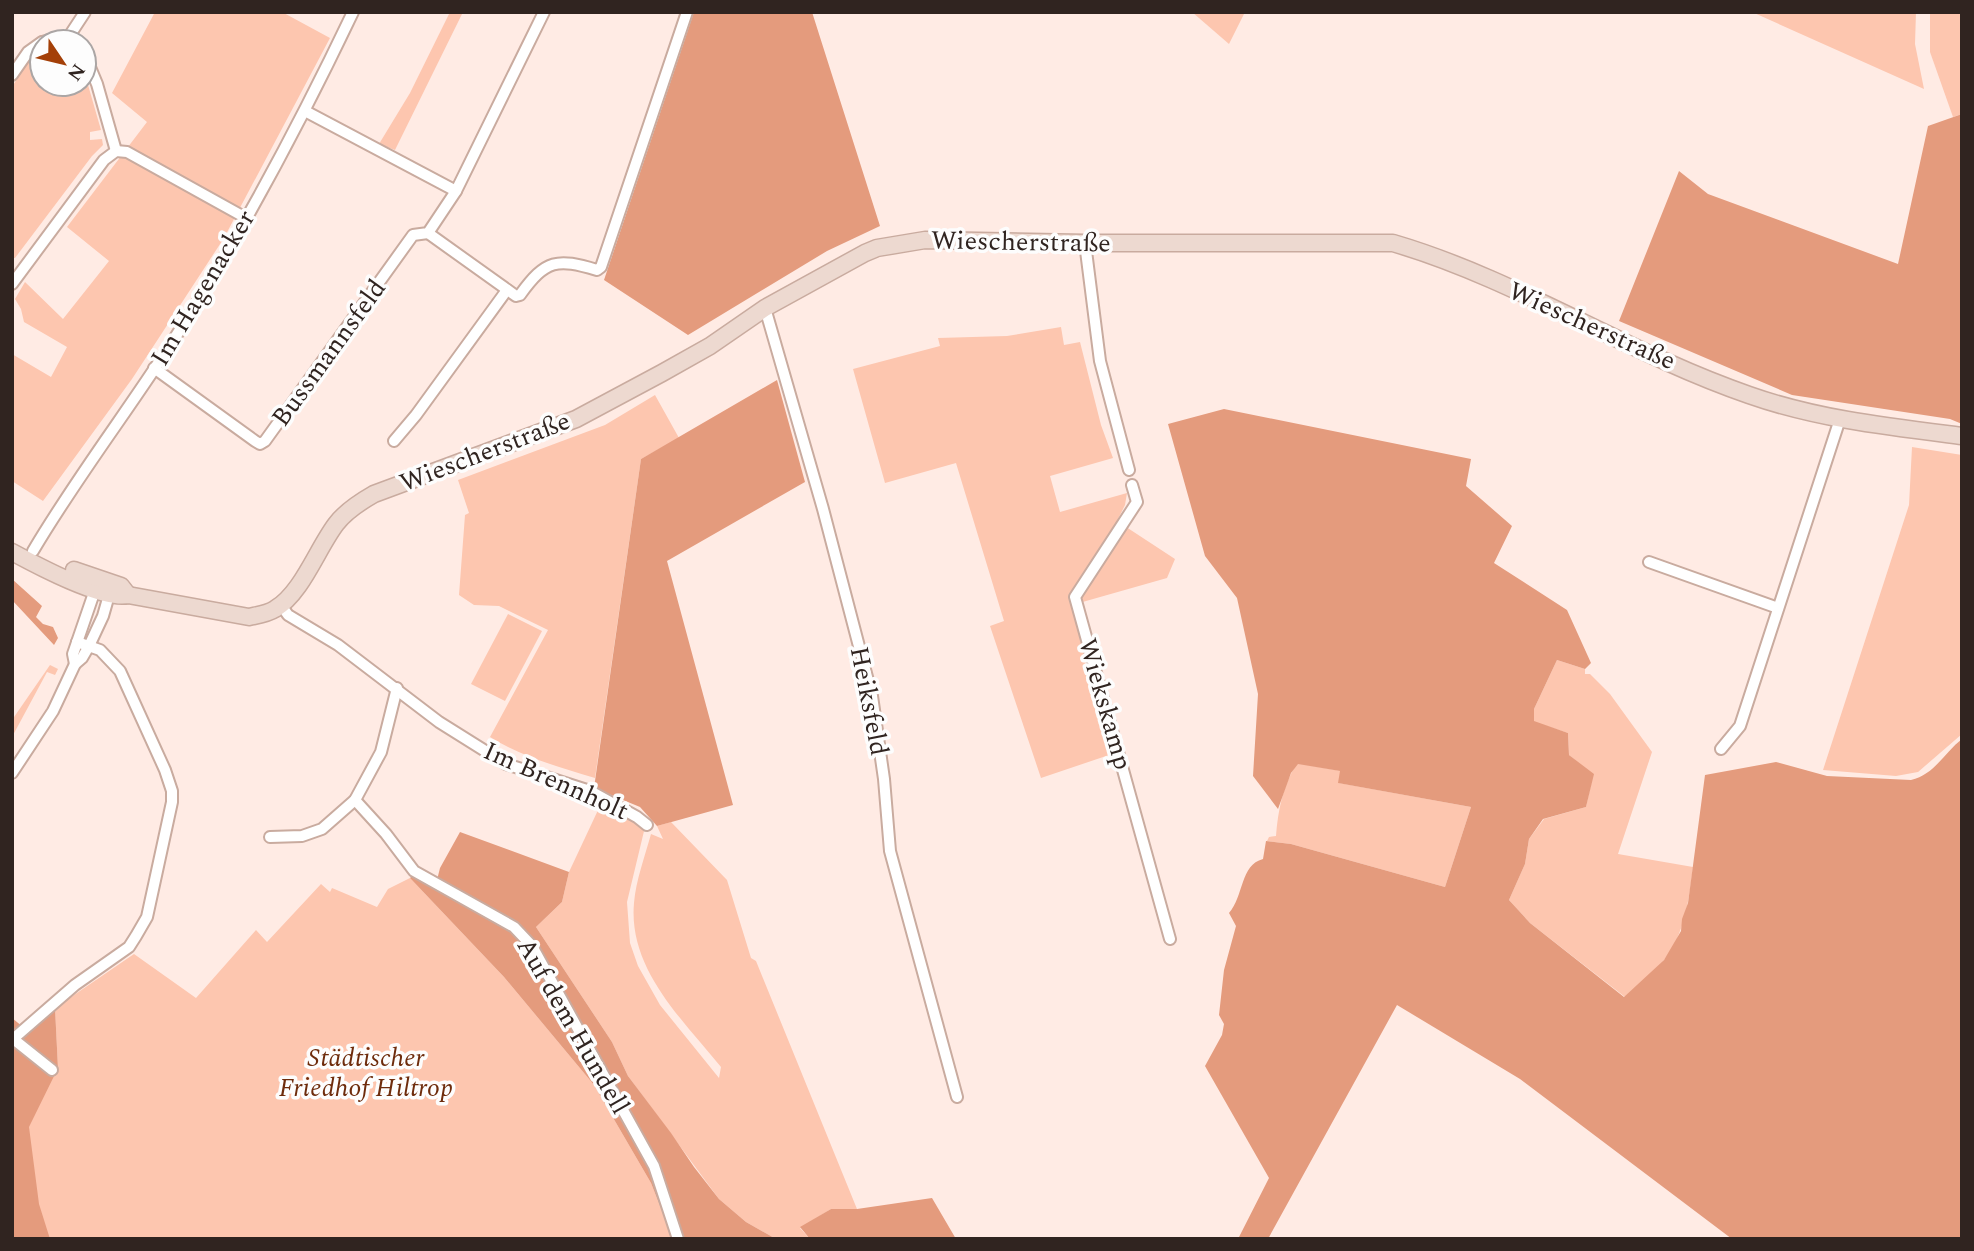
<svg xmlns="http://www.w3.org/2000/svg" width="1974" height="1251" font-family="Spectral,serif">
<rect width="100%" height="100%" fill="#ffebe4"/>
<g fill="#fdc6af">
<polygon points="155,12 282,12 330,38 224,238 132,379 43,501 12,481 12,354 51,377 67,347 24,322 21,309 15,299 25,282 63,319 109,261 67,227 147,122 112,93"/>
<polygon points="450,12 463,12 395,150 379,144 410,93"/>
<polygon points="1192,12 1245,12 1229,44"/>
<polygon points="1752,12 1916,12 1915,44 1924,89"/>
<polygon points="1930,12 1962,12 1962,114 1953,117 1930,52"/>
<polygon points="42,51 42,84 84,84 84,71 101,130 90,132 90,140 102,139 103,145 92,156 15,258 12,258 12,87 27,63"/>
<polygon points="1061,327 1064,345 1080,342 1101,425 1113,458 1050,476 1060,512 1127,493 1125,505 1117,521 1175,559 1167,578 1072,605 1112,754 1041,778 990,626 1004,621 956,463 885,483 853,369 940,346 938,338 1007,336"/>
<path d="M655 395 679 438 641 459 595 778C559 767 522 757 490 737L548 630 499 606 474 605 459 595 465 515 469 513 458 480 605 425Z"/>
<polygon points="1912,447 1962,455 1962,734 1918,772 1896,776 1823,770 1909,505"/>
<polygon points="508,614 542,631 505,701 471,684"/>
<path d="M1557 660 1585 669V674H1590L1610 694 1652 752 1618 854 1693 867C1689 899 1685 934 1664 960 1653 973 1637 985 1625 997L1530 923 1509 900 1525 864 1529 839 1544 819 1586 807 1593 775 1569 755 1568 733 1534 722V709Z"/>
<polygon points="50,665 58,669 55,675 47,672 12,737 12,720"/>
<path d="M1297 763 1341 771 1339 783 1471 807 1445 887 1291 844 1267 841 1269 837 1276 836C1278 810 1283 785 1297 763Z"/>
<path d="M599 800 645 827 627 902 630 943 638 966 660 1005 719 1078 721 1067C683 1020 628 969 634 903 636 880 645 856 651 834L663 839 657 826 671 822 727 880 751 958 756 961 857 1209H831L800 1228 810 1239H776L746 1222 719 1199 628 1076 612 1042 536 927 562 902 569 872 599 808Z"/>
<polygon points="410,878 504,977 594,1085 651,1183 673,1239 12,1239 12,1045 58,1068 55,1008 134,954 196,998 256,930 267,942 321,884 330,892 332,888 377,907 388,889"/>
</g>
<g fill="#e49b7d">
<polygon points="694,12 812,12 880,226 827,251 688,335 604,280"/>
<polygon points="1962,114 1962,424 1950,419 1792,395 1619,321 1679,171 1708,194 1898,264 1928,126"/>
<polygon points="777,380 805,482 667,561 733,805 657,826 640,807 594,788 641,459"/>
<path d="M1224 409 1471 459 1466 486 1512 526 1494 563 1567 610 1591 663 1585 669 1557 660 1534 709V721L1568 733 1569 755 1594 774 1586 807 1543 819 1529 839 1525 864 1509 900 1530 923 1624 997 1664 960 1681 931 1682 919 1688 903 1705 775 1776 762 1827 776 1911 780C1934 775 1944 753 1962 739V1239H1732L1520 1079 1397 1005 1268 1239H1238L1269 1178 1205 1066 1222 1035 1224 1024 1219 1015 1224 970 1236 926 1229 913C1244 896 1240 865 1263 859L1266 841 1291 844 1445 887 1471 807 1338 783 1340 771 1298 764 1291 773 1278 809 1253 776 1258 694 1237 598 1205 556 1168 424Z"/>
<polygon points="12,579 42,606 36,617 43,624 53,627 58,638 54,645 12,600"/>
<polygon points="460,832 569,872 562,902 536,927 612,1042 628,1076 671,1133 694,1167 719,1199 746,1222 776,1239 673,1239 651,1183 594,1085 504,977 410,878 412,876 435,888 440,868"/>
<polygon points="55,1008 58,1068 29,1127 39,1204 50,1239 12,1239 12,1018 28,1031"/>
<polygon points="932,1198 956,1239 810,1239 800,1227 831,1209 857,1209"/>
</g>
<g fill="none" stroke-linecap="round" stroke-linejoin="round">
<defs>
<g id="minor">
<polyline points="66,41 85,12"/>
<polyline points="43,42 49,40 68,42"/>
<polyline points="84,53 97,84 116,151"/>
<polyline points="12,75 28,52 42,42"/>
<polyline points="305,111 456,191"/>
<path d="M428 233 516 296 520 295C546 259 557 258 597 270L601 267 687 12"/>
<polyline points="1085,243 1100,361 1129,470"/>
<polyline points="12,284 104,160 116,151 127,152 246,218"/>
<polyline points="765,308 823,509 872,696 884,779 890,851 957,1097"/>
<polyline points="154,368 255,441 260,444 265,441 413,235 428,233 456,191 544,12"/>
<polyline points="394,441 416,415 507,290"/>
<polyline points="1132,485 1137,502 1075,597 1170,939"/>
<path d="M33 551C79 473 135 402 183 325 246 225 302 119 353 12"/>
<polyline points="1649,562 1778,608"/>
<polyline points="281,605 288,615 338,645 439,722 506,764 590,791 637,817 647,825"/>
<polyline points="75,664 73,654 95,590 98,588"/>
<polyline points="1721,749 1740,726 1840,419"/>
<polyline points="12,773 53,711 75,664 82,658 89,646 103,616 109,595 107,588"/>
<polyline points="355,800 386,834 414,871 514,927 532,946 654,1166 678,1239"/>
<polyline points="270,837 302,836 322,829 355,800 381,752 397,688"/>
<polyline points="12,1038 52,1070"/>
<polyline points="13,1039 75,985 129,947 136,936 147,917 172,802 172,791 165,770 120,671 100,650 77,642"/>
</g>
<g id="secondary">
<path d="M12 552C36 565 103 601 128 595L249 617C258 615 267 614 275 609 302 593 317 549 336 524 345 512 360 502 374 494L576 419 662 373 710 346 765 308 865 253 877 248 925 240 1085 243H1393C1516 279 1627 353 1749 395 1817 419 1890 427 1962 436"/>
<polyline points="74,570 121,586 128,595"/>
</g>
</defs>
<use href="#minor" stroke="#c9ab9f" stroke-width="14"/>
<use href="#secondary" stroke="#c9ab9f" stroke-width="19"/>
<use href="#minor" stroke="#fff" stroke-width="10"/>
<use href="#secondary" stroke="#edd9d0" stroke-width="16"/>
</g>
<g text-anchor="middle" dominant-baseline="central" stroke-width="7" stroke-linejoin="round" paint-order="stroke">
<g font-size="26" fill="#302420" stroke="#fdfdfd">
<text transform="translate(1021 242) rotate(1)">Wiescherstraße</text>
<text transform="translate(203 288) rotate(-59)">Im Hagenacker</text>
<text transform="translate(1592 326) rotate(24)">Wiescherstraße</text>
<text transform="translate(329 353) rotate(-54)">Bussmannsfeld</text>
<text transform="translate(485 452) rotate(-21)">Wiescherstraße</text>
<text transform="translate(869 701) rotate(79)">Heiksfeld</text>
<text transform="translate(1105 704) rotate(74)">Wiekskamp</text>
<text transform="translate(556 781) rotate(24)">Im Brennholt</text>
<text transform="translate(573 1026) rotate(60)">Auf dem Hundell</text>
</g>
<g font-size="26" font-style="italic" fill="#6e2c0c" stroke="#fdfdfd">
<text x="366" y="1058">Städtischer<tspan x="366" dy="30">Friedhof Hiltrop</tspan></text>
</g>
</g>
<rect width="1974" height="1251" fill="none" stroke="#302420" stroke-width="28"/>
<g transform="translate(63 63) rotate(125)"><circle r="33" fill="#fdfdfd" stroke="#aba6a5" stroke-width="2"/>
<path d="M0-5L12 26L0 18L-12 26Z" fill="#a44008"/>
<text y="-10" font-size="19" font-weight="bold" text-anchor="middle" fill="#302420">N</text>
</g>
</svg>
